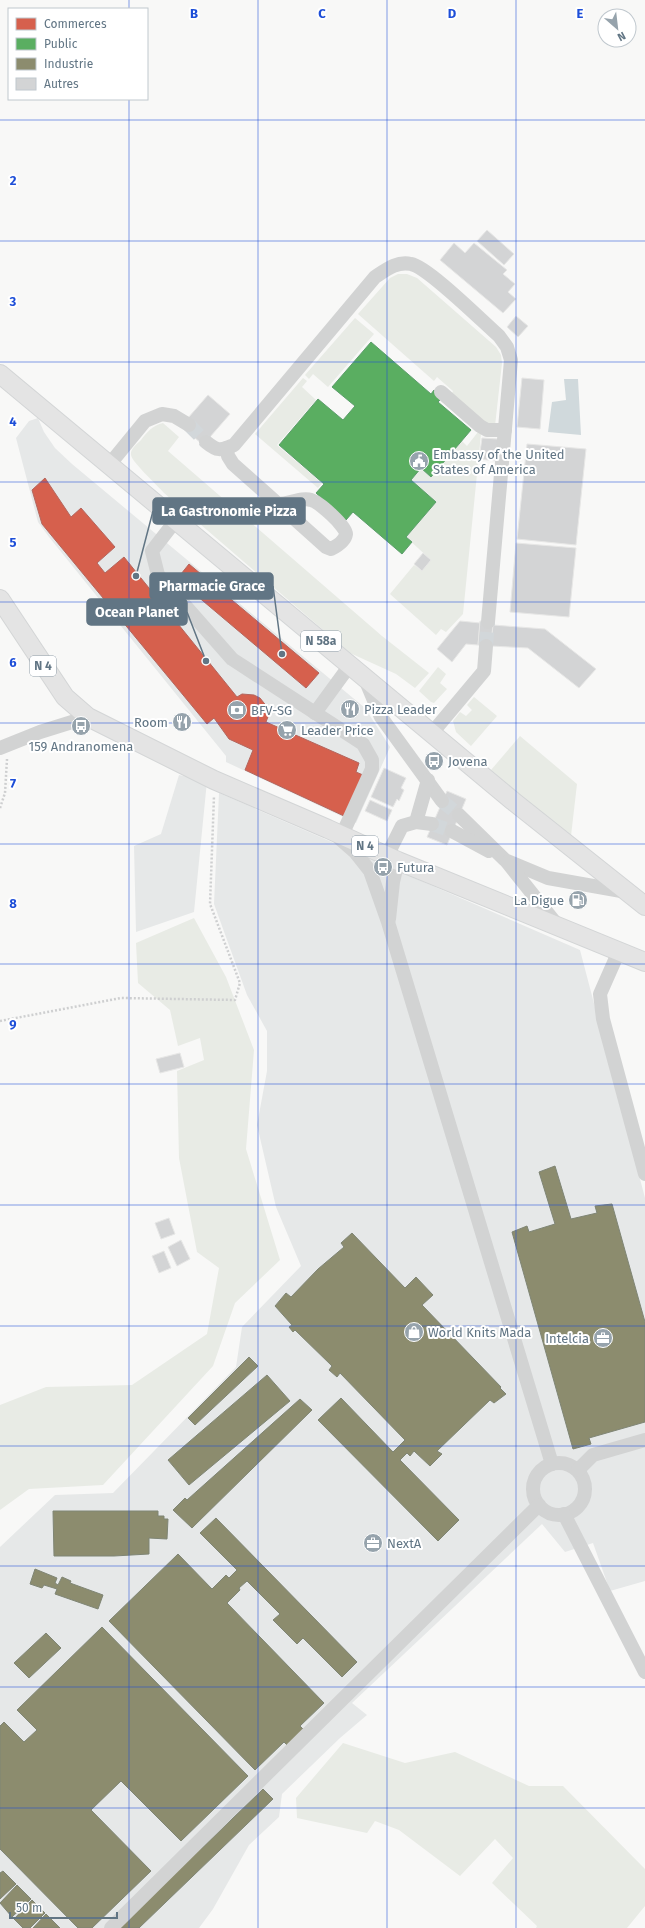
<svg xmlns="http://www.w3.org/2000/svg" width="645" height="1928" font-family="'Fira Sans',sans-serif">
<rect width="100%" height="100%" fill="#f8f8f7"/>
<g fill="#e6e8e8">
<polygon points="38,418 44,432 55,448 72,464 365,708 390,747 356,823 226,762 226,756 49,537 38,522 16,438 29,421"/>
<polygon points="179,775 207,781 194,912 136,932 134,846 161,834"/>
<polygon points="219,793 580,950 645,1198 645,1581 610,1591 593,1543 565,1552 542,1524 352,1703 367,1715 340,1738 282,1794 279,1817 249,1845 213,1909 199,1928 0,1928 0,1547 55,1495 113,1493 236,1367 242,1327 301,1266 276,1207 257,1125 267,1071 267,1031 247,995 214,904"/>
</g>
<g fill="#e8ebe5">
<polygon points="398,274 407,274 417,278 496,347 501,355 502,363 495,426 487,426 451,395 453,391 437,377 434,381 358,314 390,278"/>
<polygon points="355,318 374,334 328,387 313,374 309,379 305,375"/>
<polygon points="303,378 307,381 302,387 316,400 277,445 322,483 318,488 255,434"/>
<path d="M163 423 179 437 168 451 382 636 429 673 415 688 396 674 350 653 164 493C158 486 131 461 131 455 130 449 137 444 141 440 147 432 153 425 163 423Z"/>
<polygon points="478,432 481,434 463,614 446,632 441,629 436,635 390,594 414,565 422,571 431,560 406,537 436,502 411,480 421,468 431,477 462,441 467,446"/>
<polygon points="438,667 446,674 440,683 447,689 434,703 431,702 419,691"/>
<polygon points="474,697 497,716 471,746 456,732 453,721 460,712 466,716 472,710 467,705"/>
<polygon points="520,736 577,784 571,836 560,829 491,770"/>
<polygon points="194,918 226,977 254,1050 246,1149 280,1260 235,1303 213,1366 103,1485 29,1489 0,1510 0,1405 46,1387 132,1385 207,1334 219,1268 197,1252 179,1158 177,1071 204,1060 200,1038 178,1046 170,1010 138,983 136,943"/>
<polygon points="343,1743 405,1763 455,1752 529,1786 563,1786 645,1869 645,1906 627,1928 536,1928 537,1926 492,1883 513,1858 495,1839 460,1876 399,1830 375,1821 367,1833 297,1818 296,1798"/>
</g>
<polygon fill="#d0d9dc" points="564,379 578,379 581,435 548,432 552,402 566,400"/>
<g fill="#d6604d" stroke="#b3665e">
<polygon points="45,478 71,517 81,508 115,547 97,563 105,573 124,557 237,697 242,694 254,695 260,698 268,708 269,714 266,722 359,763 356,772 363,775 344,816 245,770 253,750 229,739 214,718 207,724 42,524 32,490"/>
<polygon points="189,564 319,673 306,688 177,579"/>
</g>
<polygon fill="#5aae61" stroke="#5c9d6c" points="371,342 431,394 434,390 443,397 438,402 471,430 431,477 421,468 411,480 436,502 406,537 412,542 402,554 353,512 346,520 316,493 324,484 279,445 318,399 343,420 355,406 332,387"/>
<g fill="#8c8c6e" stroke="#7f8575">
<polygon points="555,1166 571,1219 597,1213 595,1206 612,1204 645,1322 645,1422 589,1438 591,1444 573,1449 512,1232 527,1226 529,1232 555,1224 539,1172"/>
<polygon points="352,1233 405,1288 416,1277 433,1295 422,1305 501,1387 500,1388 506,1394 494,1403 490,1400 437,1451 442,1454 430,1466 414,1451 410,1456 407,1453 400,1460 459,1520 438,1541 318,1420 341,1398 393,1452 405,1440 340,1373 337,1377 329,1370 332,1366 295,1330 293,1332 289,1327 292,1325 275,1306 286,1293 291,1297 318,1269 344,1247 341,1243"/>
<polygon points="249,1357 258,1366 195,1425 188,1418"/>
<polygon points="267,1375 290,1401 189,1485 168,1460"/>
<polygon points="300,1399 312,1410 192,1528 173,1510 185,1498 187,1500"/>
<polygon points="53,1511 158,1511 158,1516 164,1516 164,1519 168,1519 167,1539 149,1538 149,1554 114,1556 54,1556"/>
<polygon points="216,1518 357,1662 342,1677 303,1638 297,1644 273,1620 280,1614 247,1581 239,1588 240,1590 227,1603 324,1703 300,1726 306,1732 290,1748 284,1742 255,1770 109,1621 178,1554 212,1589 226,1575 229,1578 237,1570 200,1533"/>
<polygon points="35,1569 57,1578 55,1583 58,1585 62,1577 71,1581 70,1583 103,1595 98,1609 55,1594 57,1589 44,1585 42,1588 30,1584"/>
<polygon points="102,1627 248,1776 181,1841 121,1781 91,1810 151,1871 92,1928 78,1928 0,1849 0,1726 4,1722 24,1742 37,1730 17,1710"/>
<polygon points="46,1633 61,1648 29,1678 14,1663"/>
<polygon points="263,1789 273,1799 139,1928 115,1928 200,1847 201,1849"/>
<polygon points="3,1871 16,1884 0,1899 0,1873"/>
<polygon points="17,1885 31,1899 12,1917 0,1903"/>
<polygon points="32,1900 45,1913 30,1928 23,1928 14,1919"/>
<polygon points="46,1914 60,1928 33,1928"/>
</g>
<g fill="#d3d4d5" stroke="#e7e7e6">
<polygon points="487,230 514,254 504,265 477,241"/>
<polygon points="454,243 465,253 474,243 507,270 503,274 515,284 508,292 516,299 503,313 440,260"/>
<polygon points="516,316 528,326 518,337 507,327"/>
<polygon points="522,378 544,380 540,429 517,427"/>
<polygon points="208,395 230,414 203,445 185,429 188,418"/>
<polygon points="482,438 498,439 496,461 479,459"/>
<polygon points="527,444 586,449 576,545 517,539"/>
<polygon points="516,543 576,548 569,617 510,612"/>
<polygon points="423,553 431,560 422,571 414,564"/>
<polygon points="460,621 480,623 478,645 466,644 452,662 437,649"/>
<polygon points="480,621 493,623 491,646 478,645"/>
<polygon points="493,625 545,629 596,669 579,688 528,648 491,646"/>
<polygon points="384,768 406,778 401,788 404,790 399,801 397,799 393,807 371,797"/>
<polygon points="447,791 466,799 447,845 427,837"/>
<polygon points="370,800 392,810 387,821 365,811"/>
<polygon points="180,1053 184,1067 160,1073 156,1059"/>
<polygon points="169,1218 175,1234 161,1239 155,1223"/>
<polygon points="181,1240 190,1259 177,1266 168,1247"/>
<polygon points="164,1251 171,1268 159,1273 152,1256"/>
</g>
<g fill="none" stroke-linecap="round" stroke-linejoin="round">
<g stroke="#d2d7da" stroke-width="14" stroke-dasharray="14 7" stroke-linecap="butt">
<polyline points="189,425 206,442"/>
<polyline points="486,646 488,622"/>
<polyline points="442,801 459,815"/>
<polyline points="432,824 452,831"/>
</g>
<defs>
<g id="major">
<polyline points="0,374 513,801 645,906"/>
<polyline points="0,599 65,697 88,717 214,780 328,829 398,861 645,962"/>
</g>
</defs>
<use href="#major" stroke="#d3d5d6" stroke-width="20"/>
<g stroke="#cecfd0" stroke-width="2.5" stroke-dasharray="2 2" stroke-linecap="butt">
<polyline points="0,808 5,793 7,759"/>
<polyline points="0,1021 121,998 235,1000 240,983 210,904 214,796"/>
</g>
<g stroke="#d2d3d3" stroke-width="14">
<polyline points="441,392 480,426 487,430 505,430"/>
<path d="M206 442C217 451 220 451 234 445L375 277C387 269 397 261 411 264 428 267 483 322 499 336L507 347 511 360 488 622"/>
<path d="M227 448 228 456 233 464 278 504C289 504 302 497 311 500 319 502 346 526 346 534 345 541 337 546 331 549L326 547 278 504"/>
<polyline points="109,465 145,421 162,414 174,416 189,425"/>
<polyline points="176,520 152,551 158,575 232,659 363,744 372,760 372,769 342,835"/>
<polyline points="365,679 381,717 442,801"/>
<polyline points="315,713 350,665"/>
<polyline points="432,733 484,671 486,646"/>
<polyline points="0,748 40,732 88,717"/>
<polyline points="459,815 505,860 548,878 627,892"/>
<polyline points="416,822 428,780"/>
<polyline points="452,831 489,851"/>
<polyline points="339,838 355,852 370,871 388,922 552,1464"/>
<polyline points="387,856 402,826 416,822 432,824"/>
<polyline points="507,862 558,926"/>
<polyline points="389,919 393,882 398,861"/>
<polyline points="619,951 600,994 603,1019 645,1174"/>
<circle cx="559" cy="1489" r="26"/>
<polyline points="578,1470 593,1455 645,1440"/>
<polyline points="564,1514 645,1672"/>
<polyline points="111,1928 539,1505"/>
</g>
<use href="#major" stroke="#e4e4e4" stroke-width="18"/>
</g>
<path fill="none" stroke="#1d4ed8" stroke-width="1" stroke-opacity="0.55" d="M129 0V9M258 0V1928M387 0V1928M516 0V1928M129 99V1928M0 120H645M0 241H645M0 362H645M0 482H645M0 602H645M0 723H645M0 844H645M0 964H645M0 1084H645M0 1205H645M0 1326H645M0 1446H645M0 1566H645M0 1687H645M0 1808H645"/>
<defs>
<symbol id="civic-disc" viewBox="-11 -11 22 22"><circle r="9.5" fill="#96a3ac" stroke="#fff"/><path d="M-.6-6.5H3V-4.5H.6V-3L4-1V1h2V6H-6V1h2V-1L-.6-3ZM-1.2 2.5V6h2.4V2.5Z" fill="#fff"/></symbol>
<symbol id="restaurant-disc" viewBox="-11 -11 22 22"><circle r="9.5" fill="#96a3ac" stroke="#fff"/><path d="M-5-6h1v4h1v-4h1v4h1v-4h1v5L-1.5 .5V6h-2V.5L-5-1ZM5-6V6H3V1.5H1.5Q1.5-4 5-6Z" fill="#fff"/></symbol>
<symbol id="bank-disc" viewBox="-11 -11 22 22"><circle r="9.5" fill="#96a3ac" stroke="#fff"/><path d="M-6-4H6V4H-6ZM0-2.3a2.3 2.3 0 1 0 0 4.6a2.3 2.3 0 1 0 0-4.6Z" fill="#fff"/></symbol>
<symbol id="bus-disc" viewBox="-11 -11 22 22"><circle r="9.5" fill="#96a3ac" stroke="#fff"/><path d="M-5-6H5V4H4V6H2V4H-2V6H-4V4H-5ZM-3.5-4V0h7V-4ZM-3.5 1.2v1.5H-2V1.2ZM2 1.2v1.5H3.5V1.2Z" fill="#fff"/></symbol>
<symbol id="supermarket-disc" viewBox="-11 -11 22 22"><circle r="9.5" fill="#96a3ac" stroke="#fff"/><path d="M-6-5.5h2.5l.6 2H6L4.5 2H-2.5L-4.4-4H-6ZM-1.5 3.2a1.3 1.3 0 1 0 .1 0ZM3 3.2a1.3 1.3 0 1 0 .1 0Z" fill="#fff"/></symbol>
<symbol id="fuel-disc" viewBox="-11 -11 22 22"><circle r="9.5" fill="#96a3ac" stroke="#fff"/><path d="M-5.5-6h7V0h2V4h1.3V-2.5L3-4.5l.8-.8L6-3V5H2.5V1h-1V6h-7ZM-4.2-4.7v3.2H.2V-4.7Z" fill="#fff"/></symbol>
<symbol id="shop-disc" viewBox="-11 -11 22 22"><circle r="9.5" fill="#96a3ac" stroke="#fff"/><path d="M-5-2.5h2.3a2.7 3.5 0 0 1 5.4 0H5L5.5 6h-11ZM-1.5-2.5h3a1.5 2.3 0 0 0-3 0Z" fill="#fff"/></symbol>
<symbol id="office-disc" viewBox="-11 -11 22 22"><circle r="9.5" fill="#96a3ac" stroke="#fff"/><path d="M-6-3h4V-5.5h4V-3h4V5H-6ZM-1-4.5V-3h2v-1.5ZM-6 0V1H6V0Z" fill="#fff"/></symbol>
</defs>
<g fill-rule="evenodd">
<use href="#civic-disc" x="408" y="450" width="22" height="22"/>
<use href="#restaurant-disc" x="339" y="698" width="22" height="22"/>
<use href="#bank-disc" x="226" y="699" width="22" height="22"/>
<use href="#restaurant-disc" x="171" y="711" width="22" height="22"/>
<use href="#bus-disc" x="70" y="715" width="22" height="22"/>
<use href="#supermarket-disc" x="276" y="719" width="22" height="22"/>
<use href="#bus-disc" x="423" y="750" width="22" height="22"/>
<use href="#bus-disc" x="372" y="856" width="22" height="22"/>
<use href="#fuel-disc" x="567" y="889" width="22" height="22"/>
<use href="#shop-disc" x="403" y="1321" width="22" height="22"/>
<use href="#office-disc" x="592" y="1327" width="22" height="22"/>
<use href="#office-disc" x="362" y="1532" width="22" height="22"/>
</g>
<g text-anchor="middle" dominant-baseline="central" stroke-width="4" stroke-linejoin="round" paint-order="stroke">
<g fill="#fff" stroke="#909ea9" stroke-width="1">
<rect x="301" y="631" width="40" height="20" rx="3"/>
<rect x="30" y="656" width="26" height="20" rx="3"/>
<rect x="352" y="836" width="26" height="20" rx="3"/>
</g>
<g font-size="12" font-weight="bold" fill="#617584">
<text x="321" y="641">N 58a</text>
<text x="43" y="666">N 4</text>
<text x="365" y="846">N 4</text>
</g>
<g font-size="13" fill="#617584" stroke="#fff" text-anchor="start">
<text x="433" y="454">Embassy of the United<tspan x="433" dy="15">States of America</tspan></text>
<text x="364" y="709">Pizza Leader</text>
<text x="251" y="710">BFV-SG</text>
<text x="168" y="722" text-anchor="end">Room</text>
<text x="301" y="730">Leader Price</text>
<text x="81" y="746" text-anchor="middle">159 Andranomena</text>
<text x="448" y="761">Jovena</text>
<text x="397" y="867">Futura</text>
<text x="564" y="900" text-anchor="end">La Digue</text>
<text x="428" y="1332">World Knits Mada</text>
<text x="589" y="1338" text-anchor="end">Intelcia</text>
<text x="387" y="1543">NextA</text>
</g>
</g>
<g font-size="13" text-anchor="middle" font-weight="bold" fill="#1d4ed8" stroke="#fff" stroke-width="4" stroke-linejoin="round" paint-order="stroke">
<text x="194" y="18">B</text>
<text x="322" y="18">C</text>
<text x="452" y="18">D</text>
<text x="580" y="18">E</text>
<text x="13" y="185">2</text>
<text x="13" y="306">3</text>
<text x="13" y="426">4</text>
<text x="13" y="547">5</text>
<text x="13" y="667">6</text>
<text x="13" y="788">7</text>
<text x="13" y="908">8</text>
<text x="13" y="1029">9</text>
</g>
<path fill="none" stroke="#617584" stroke-width="1.5" d="M136 576L153 511M282 654L273 586M206 661L187 612"/>
<g fill="#617584" stroke="#fff" stroke-width="1.5">
<circle cx="136" cy="576" r="4"/>
<circle cx="282" cy="654" r="4"/>
<circle cx="206" cy="661" r="4"/>
</g>
<g fill="#617584" stroke="#617584" stroke-width="1.5">
<rect x="153" y="498" width="152" height="26" rx="4"/>
<rect x="150" y="573" width="123" height="26" rx="4"/>
<rect x="87" y="599" width="100" height="26" rx="4"/>
</g>
<g font-size="14" text-anchor="middle" font-weight="bold" fill="#fff">
<text x="229" y="516">La Gastronomie Pizza</text>
<text x="212" y="591">Pharmacie Grace</text>
<text x="137" y="617">Ocean Planet</text>
</g>
<rect x="8" y="8" width="140" height="92" fill="#ffffff" stroke="#c0c8ce"/>
<rect x="16" y="18" width="20" height="12" fill="#d6604d" stroke="#c0c8ce"/>
<text x="44" y="28" font-size="12" fill="#617584">Commerces</text>
<rect x="16" y="38" width="20" height="12" fill="#5aae61" stroke="#c0c8ce"/>
<text x="44" y="48" font-size="12" fill="#617584">Public</text>
<rect x="16" y="58" width="20" height="12" fill="#8c8c6e" stroke="#c0c8ce"/>
<text x="44" y="68" font-size="12" fill="#617584">Industrie</text>
<rect x="16" y="78" width="20" height="12" fill="#d3d4d5" stroke="#c0c8ce"/>
<text x="44" y="88" font-size="12" fill="#617584">Autres</text>
<g transform="translate(617 28) rotate(152)"><circle r="19" fill="#ffffff" stroke="#c0c8ce"/>
<path d="M0-3L7 15L0 10L-7 15Z" fill="#96a3ac"/>
<text y="-6" font-size="11" font-weight="bold" text-anchor="middle" fill="#617584">N</text>
</g>
<path d="M10 1912v6h107v-6" fill="none" stroke="#617584" stroke-width="2"/>
<text x="16" y="1912" font-size="12" fill="#617584" stroke="#ffffff" stroke-width="3" paint-order="stroke">50 m</text>
</svg>
